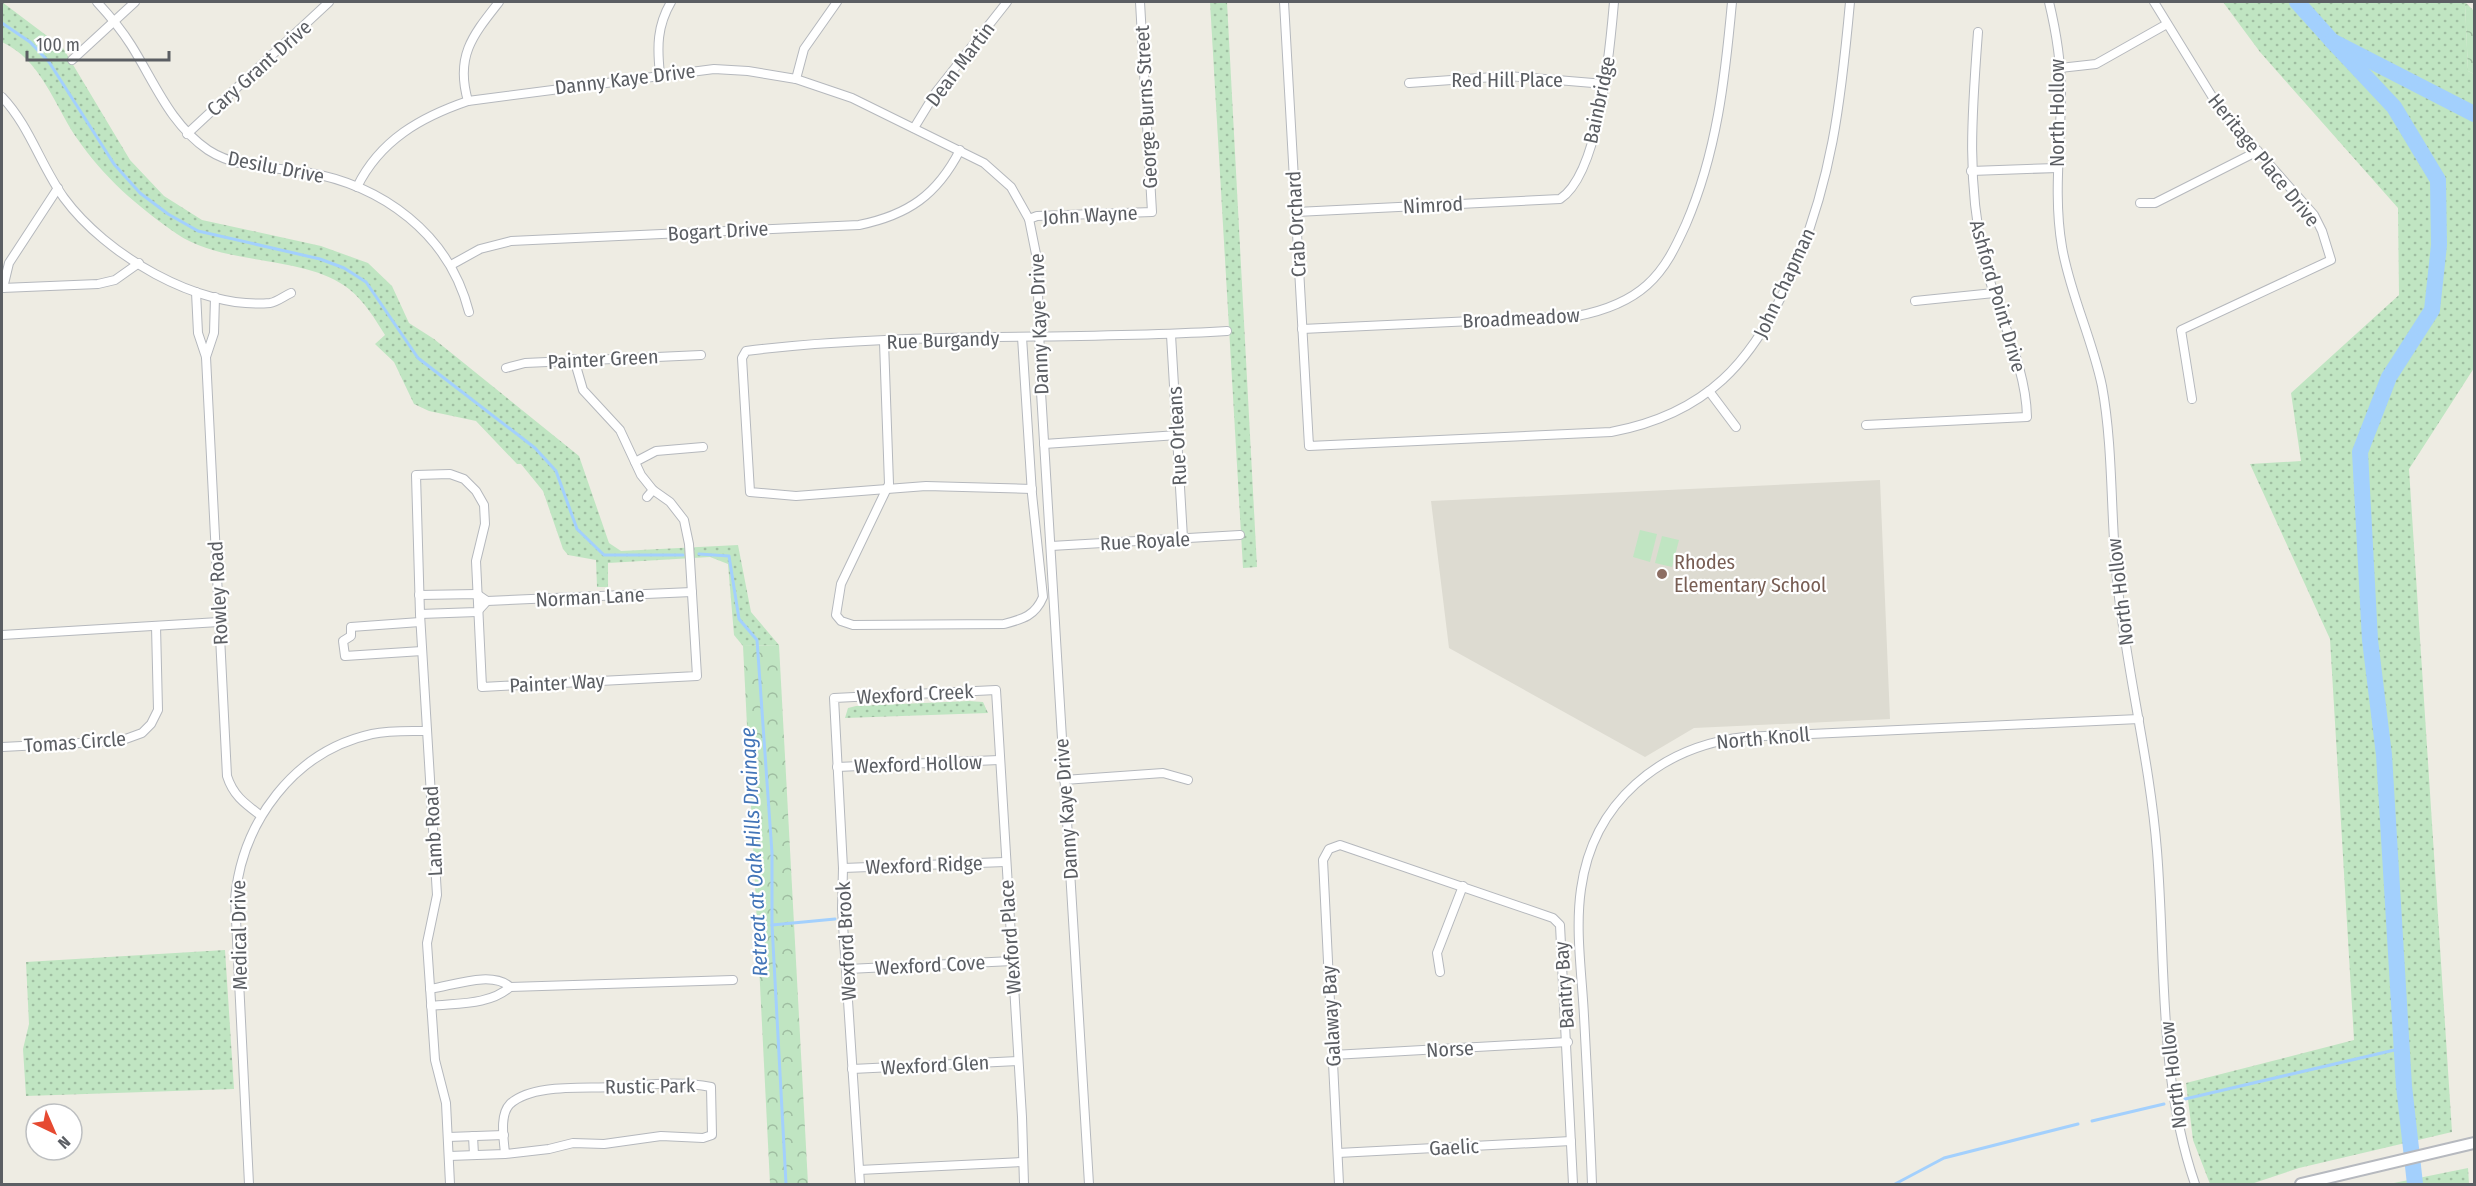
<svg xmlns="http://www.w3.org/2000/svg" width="2476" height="1186" font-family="'Fira Sans Condensed',sans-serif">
<defs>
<pattern id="grass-dots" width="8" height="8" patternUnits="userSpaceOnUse" patternTransform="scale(1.5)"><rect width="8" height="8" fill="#c0e5c2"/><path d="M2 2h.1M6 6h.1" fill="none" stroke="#9fbda1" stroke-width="1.8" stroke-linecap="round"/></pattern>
<pattern id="forest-crowns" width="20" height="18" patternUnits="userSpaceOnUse" patternTransform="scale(1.5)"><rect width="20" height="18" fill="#c0e5c2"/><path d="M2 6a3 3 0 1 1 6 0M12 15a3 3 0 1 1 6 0" fill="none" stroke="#9fbda1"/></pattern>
</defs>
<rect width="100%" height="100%" fill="#eeece3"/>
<polygon fill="#dddbd1" points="1880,480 1890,719 1694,728 1645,757 1449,648 1431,501"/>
<g fill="url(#grass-dots)">
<path d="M2 2 63 48 130 160 164 196 202 220 321 246 368 263 392 286 409 323 434 339 579 456 609 543 621 551 738 545 751 612 779 645 743 646 734 635 728 564 710 557 608 563V587H597L596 560 568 555 563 549 543 491 521 464H517L476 421 429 411 414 404 394 362 375 344 385 335C375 319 365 302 349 289 305 254 226 267 177 234 137 206 104 178 76 137 54 104 41 60 2 42Z"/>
<polygon points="1210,2 1227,2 1257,567 1243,568"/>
<polygon points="2223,2 2465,2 2468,71 2474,74 2474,368 2409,469 2452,1132 2299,1168 2251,1184 2210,1184 2193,1140 2186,1083 2354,1040 2330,639 2250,464 2301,461 2291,393 2399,295 2398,208 2260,52"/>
<polygon points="969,701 983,702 988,713 845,718 848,708 856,706"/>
<polygon points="225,950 234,1089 26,1096 23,1049 29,1024 26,962"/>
<polygon points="2468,1168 2469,1184 2389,1184"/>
</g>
<g fill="url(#forest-crowns)">
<polygon points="2465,2 2474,11 2474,74 2468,71"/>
<polygon points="779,645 808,1184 770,1184 743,646"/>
</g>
<g fill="#c0e5c2">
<polygon points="1640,530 1657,534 1650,562 1633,557"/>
<polygon points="1662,536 1679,540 1672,567 1655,563"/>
</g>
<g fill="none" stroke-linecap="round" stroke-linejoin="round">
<g stroke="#a3d0fd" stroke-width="3">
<polyline points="2,23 30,42 49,62 114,164 140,193 168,214 198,231 320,259 344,268 366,282 418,358 535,448 556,471 577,529 604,555 683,555"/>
<polyline points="699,554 729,556 739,619 757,640 772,853 772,925 786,1184"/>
<polyline points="772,925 835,919"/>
<polyline points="2185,1099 2403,1048"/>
<polyline points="2092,1121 2164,1104"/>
<polyline points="1895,1184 1944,1158 2078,1124"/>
</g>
<g stroke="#a3d0fd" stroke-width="16">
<polyline points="2297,2 2332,41 2474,114"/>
<polyline points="2332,41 2394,107 2438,180 2439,245 2432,310 2389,377 2360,452 2370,640 2384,755 2404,1086 2415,1184"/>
</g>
<defs>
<g id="minor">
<path d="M97 2C109 15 121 29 131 45 155 83 170 124 208 150 237 169 273 167 305 172 383 185 449 234 469 312"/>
<path d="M1284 2 1309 446 1611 432C1707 414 1753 362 1791 276 1832 183 1841 101 1850 2"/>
<path d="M2049 2C2056 31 2061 61 2061 91 2061 143 2053 195 2062 247 2070 294 2092 338 2102 386 2114 452 2110 522 2118 589 2128 677 2150 763 2157 851 2166 963 2158 1077 2195 1184"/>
<polyline points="2154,2 2218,106 2314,215 2322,231 2331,260 2181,330 2192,399"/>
<polyline points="72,60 135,2"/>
<polyline points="2060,68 2096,64 2167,24"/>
<path d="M660 74C657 47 657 26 671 2"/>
<polyline points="796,79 804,49 837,2"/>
<polyline points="1409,83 1508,76 1605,84"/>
<path d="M2 97C29 125 41 166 64 198 105 254 198 310 270 303 277 302 284 296 291 293"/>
<path d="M468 101C455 56 473 35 499 2"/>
<polyline points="914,128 936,92 1007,2"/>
<polyline points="187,134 329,2"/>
<polyline points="1971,171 2057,168"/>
<path d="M357 187C380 140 421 117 468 101L714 69 748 71 796 79 852 98 984 163 1011 187 1029 219 1037 259 1041 392 1089 1184"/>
<polyline points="2140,203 2155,203 2258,151"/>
<path d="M1296 212 1560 199C1600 173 1610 47 1614 2"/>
<polyline points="1029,219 1037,216 1152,212 1140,2"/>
<path d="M451 265 480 249 511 241 859 225C908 215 937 195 960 150"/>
<polyline points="2,288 98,284 115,280 139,263"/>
<polyline points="3,288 9,263 58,188"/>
<path d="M196 292 198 333 206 357 227 776C233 795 244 803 260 815"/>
<polyline points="1915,301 1994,293"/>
<path d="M1302 329 1577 316C1603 311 1627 303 1647 285 1666 268 1676 246 1686 224 1717 152 1725 79 1732 2"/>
<polyline points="1171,335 1183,538"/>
<path d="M884 342 889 484 841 584 836 615 841 621 853 625 1004 624C1023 619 1035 616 1043 597L1032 494 1022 337"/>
<polyline points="206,357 214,333 215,297"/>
<polyline points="506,368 525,363 701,355"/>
<polyline points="1709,391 1736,427"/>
<path d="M1866 425 2027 417C2026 364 1997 314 1985 263 1966 185 1972 111 1978 32"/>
<polyline points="1044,444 1178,435"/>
<polyline points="635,462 656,451 703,447"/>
<path d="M1032 489 926 486 796 496 750 492 742 358 746 351C905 331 1067 341 1227 331"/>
<polyline points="647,497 653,490"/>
<polyline points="1051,546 1240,535"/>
<polyline points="419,595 477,594 487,601 692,592"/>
<polyline points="420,614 477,612 487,601"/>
<polyline points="420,622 351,627 351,636 343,641 345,656 422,651"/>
<polyline points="2,635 219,622"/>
<polyline points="2,747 120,741 142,733 151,724 158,710 156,626"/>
<polyline points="837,767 999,760"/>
<polyline points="1064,780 1163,773 1188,780"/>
<polyline points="843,868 1005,862"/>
<polyline points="848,969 1012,961"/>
<polyline points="1440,972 1437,953 1463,886"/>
<polyline points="510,987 733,980"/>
<path d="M430 989C452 986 492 970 510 987 490 1005 457 1003 431 1006"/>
<polyline points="1333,1055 1568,1042"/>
<polyline points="852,1069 1018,1061"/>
<polyline points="473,1136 474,1155"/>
<polyline points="448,1137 504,1135"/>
<polyline points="1338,1153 1571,1141"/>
<path d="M449 1156 505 1154 549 1149 573 1143 604 1144 661 1136 703 1138 712 1135 711 1087C678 1080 647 1085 614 1087 586 1089 533 1083 510 1104 499 1115 504 1140 505 1154"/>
<polyline points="859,1170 1023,1162"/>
<path d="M249 1184 235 899C242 822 294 751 372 734 390 730 409 731 427 731"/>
<polyline points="450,1184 446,1103 435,1060 427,943 437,895 420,614 416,475 450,474 464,479 476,491 484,505 485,524 476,561 482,687 697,676 689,544 684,520 670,502 653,490 641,475 620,430 583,390 574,359"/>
<polyline points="860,1184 842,909 843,868 834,698 996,690 1022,1117 1024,1184"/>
<polyline points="1339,1184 1323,860 1329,849 1340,845 1553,918 1560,925 1573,1184"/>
<path d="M1592 1184C1590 1128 1587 1072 1584 1016 1582 975 1575 930 1581 889 1593 802 1660 747 1744 737L2139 719"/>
</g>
<polyline id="secondary" points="2301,1184 2474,1143"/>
</defs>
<use href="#minor" stroke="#b5b8bd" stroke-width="10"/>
<use href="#secondary" stroke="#b6b9bf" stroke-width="14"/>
<use href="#minor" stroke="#fff" stroke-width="8"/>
<use href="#secondary" stroke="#fff" stroke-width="10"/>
</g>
<circle fill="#8d6e63" stroke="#fff" stroke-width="2" cx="1662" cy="574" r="6"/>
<g text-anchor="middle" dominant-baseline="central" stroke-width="4.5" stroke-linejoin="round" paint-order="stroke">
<g font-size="20" fill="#5b5e63" stroke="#fff">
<text transform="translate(960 64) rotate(-53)">Dean Martin</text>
<text transform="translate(259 68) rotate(-42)">Cary Grant Drive</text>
<text transform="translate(625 79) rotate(-7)">Danny Kaye Drive</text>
<text x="1507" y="80">Red Hill Place</text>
<text transform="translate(1599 100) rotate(-78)">Bainbridge</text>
<text transform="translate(1146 107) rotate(-93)">George Burns Street</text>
<text transform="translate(2057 113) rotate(-90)">North Hollow</text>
<text transform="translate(2264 160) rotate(51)">Heritage Place Drive</text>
<text transform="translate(276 167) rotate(11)">Desilu Drive</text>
<text transform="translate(1433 205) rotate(-3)">Nimrod</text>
<text transform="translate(1090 215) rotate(-3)">John Wayne</text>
<text transform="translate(1296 224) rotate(-93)">Crab Orchard</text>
<text transform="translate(718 231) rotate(-3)">Bogart Drive</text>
<text transform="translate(1784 283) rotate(-65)">John Chapman</text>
<text transform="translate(1998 296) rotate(74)">Ashford Point Drive</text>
<text transform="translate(1521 318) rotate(-3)">Broadmeadow</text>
<text transform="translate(1039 324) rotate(-92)">Danny Kaye Drive</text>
<text transform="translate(943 340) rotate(-2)">Rue Burgandy</text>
<text transform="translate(603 359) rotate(-3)">Painter Green</text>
<text transform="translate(1177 436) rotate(-93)">Rue Orleans</text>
<text transform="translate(1145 541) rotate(-3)">Rue Royale</text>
<text transform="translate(2120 592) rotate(-97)">North Hollow</text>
<text transform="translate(218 593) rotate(-93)">Rowley Road</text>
<text transform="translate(590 597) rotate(-3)">Norman Lane</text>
<text transform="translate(557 683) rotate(-3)">Painter Way</text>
<text transform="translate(915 694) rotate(-3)">Wexford Creek</text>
<text transform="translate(1763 738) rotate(-5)">North Knoll</text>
<text transform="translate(75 742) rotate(-4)">Tomas Circle</text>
<text transform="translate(918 764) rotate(-2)">Wexford Hollow</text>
<text transform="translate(1066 809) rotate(-94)">Danny Kaye Drive</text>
<text transform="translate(433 831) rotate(-93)">Lamb Road</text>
<text transform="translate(924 865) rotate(-2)">Wexford Ridge</text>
<text transform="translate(239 935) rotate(-91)">Medical Drive</text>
<text transform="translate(1010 937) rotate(-94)">Wexford Place</text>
<text transform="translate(846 941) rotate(-93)">Wexford Brook</text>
<text transform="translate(930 965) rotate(-3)">Wexford Cove</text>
<text transform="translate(1564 985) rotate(-94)">Bantry Bay</text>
<text transform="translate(1331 1016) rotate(-93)">Galaway Bay</text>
<text transform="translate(1450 1049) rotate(-3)">Norse</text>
<text transform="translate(935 1065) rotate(-3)">Wexford Glen</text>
<text transform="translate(2173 1075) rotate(-97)">North Hollow</text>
<text transform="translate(650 1086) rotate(-1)">Rustic Park</text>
<text transform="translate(1454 1147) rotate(-3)">Gaelic</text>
</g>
<g font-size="20" fill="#785e54" stroke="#fff" text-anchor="start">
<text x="1674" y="562">Rhodes<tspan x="1674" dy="23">Elementary School</tspan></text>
</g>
<g font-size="21" font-style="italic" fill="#4375b8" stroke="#fff">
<text transform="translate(754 852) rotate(-93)">Retreat at Oak Hills Drainage</text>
</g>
</g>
<rect width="2476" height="1186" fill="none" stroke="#5b5e63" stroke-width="6"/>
<g transform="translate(54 1132) rotate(136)"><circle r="28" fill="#ffffff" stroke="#bdbfc1" stroke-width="1.5"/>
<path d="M0-4.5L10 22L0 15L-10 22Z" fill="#e64a31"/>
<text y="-9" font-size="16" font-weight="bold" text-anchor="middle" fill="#5b5e63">N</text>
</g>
<path d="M27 51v9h142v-9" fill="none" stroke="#5b5e63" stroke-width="3"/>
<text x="36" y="51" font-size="18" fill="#5b5e63" stroke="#ffffff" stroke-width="4.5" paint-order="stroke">100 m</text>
</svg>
